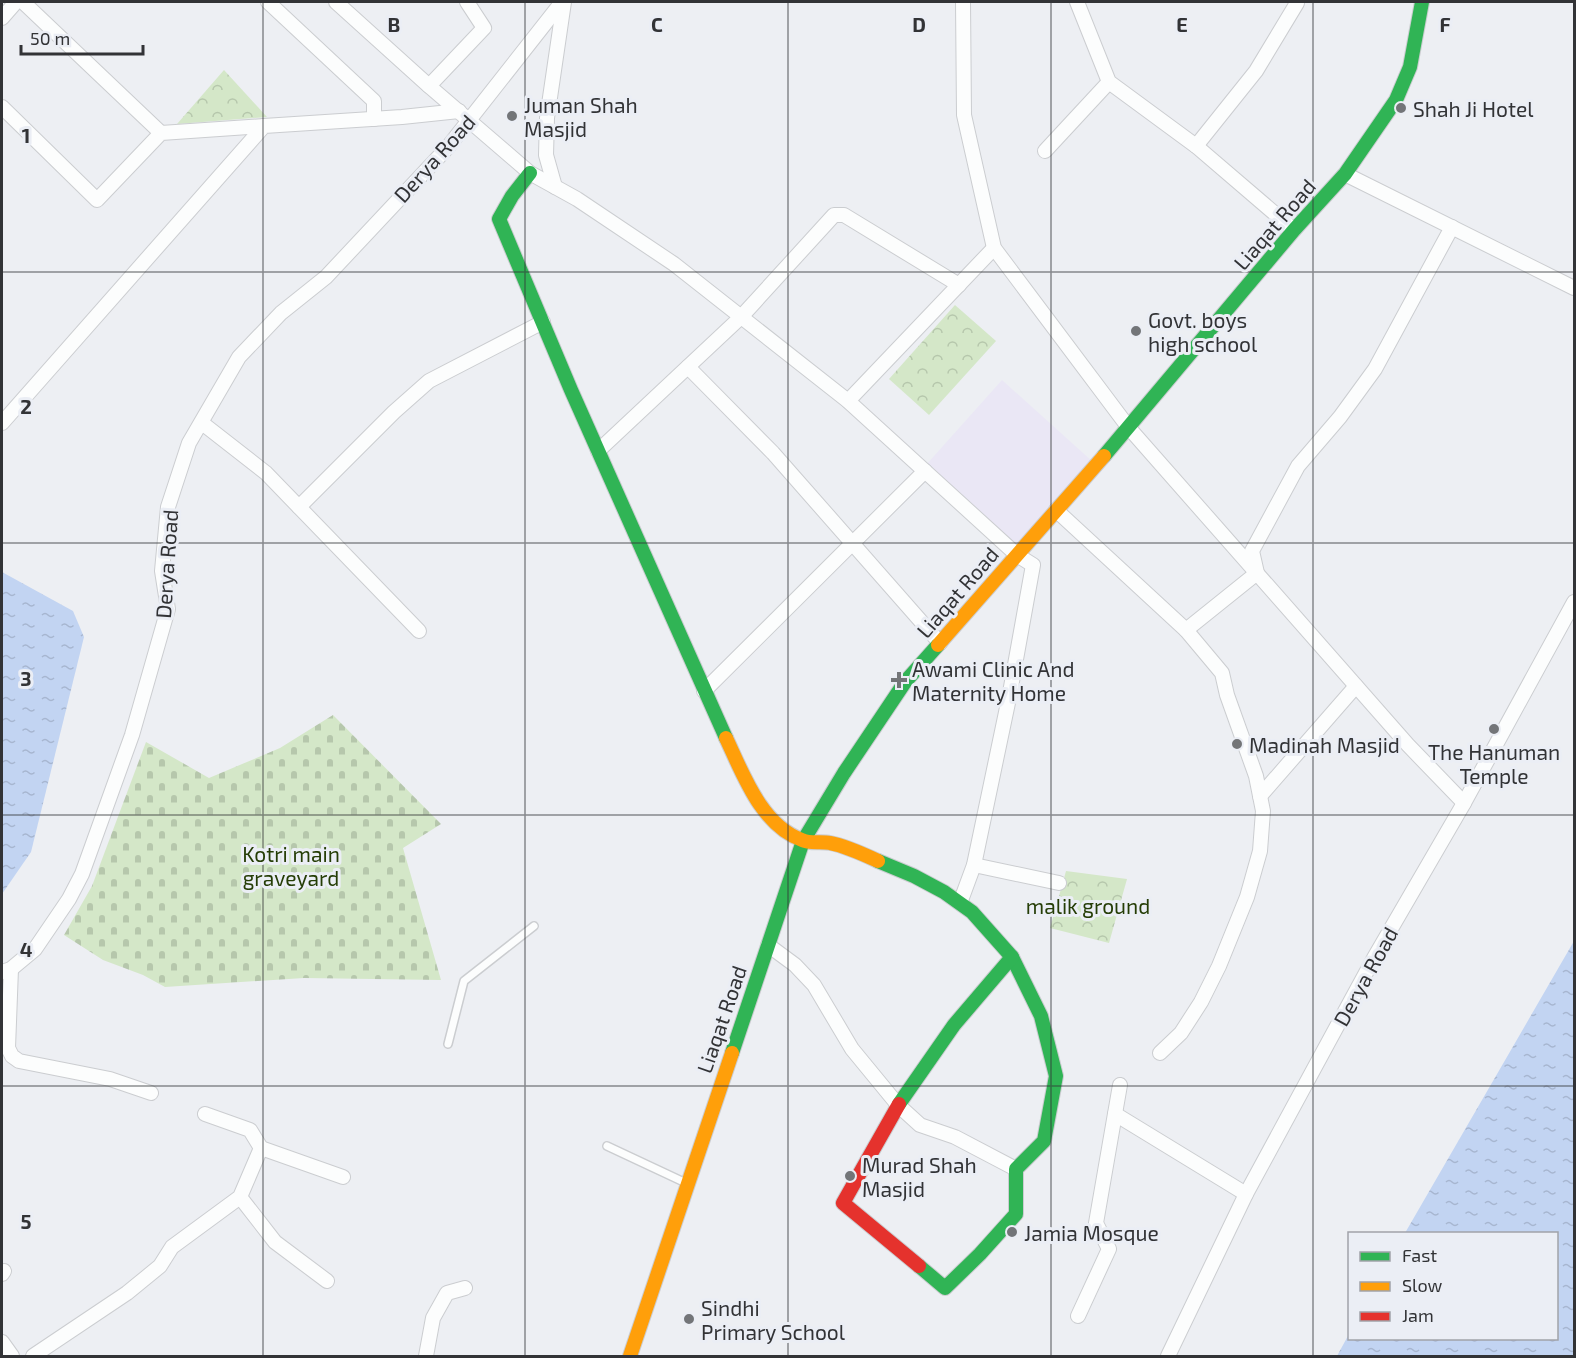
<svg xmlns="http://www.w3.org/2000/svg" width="1576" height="1358" font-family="'Exo 2',sans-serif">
<defs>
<pattern id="cemetery-stones" width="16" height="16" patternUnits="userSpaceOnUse" patternTransform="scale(1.5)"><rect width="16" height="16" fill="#d4e7c8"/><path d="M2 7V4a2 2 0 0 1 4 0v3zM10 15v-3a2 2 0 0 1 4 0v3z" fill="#b6c7ac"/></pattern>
<pattern id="park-crowns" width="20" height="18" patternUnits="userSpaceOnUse" patternTransform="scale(1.5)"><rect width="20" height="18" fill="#d4e7c8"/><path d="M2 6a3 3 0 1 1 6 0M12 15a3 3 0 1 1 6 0" fill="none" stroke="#b6c7ac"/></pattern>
<pattern id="water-ripples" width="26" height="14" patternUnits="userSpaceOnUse" patternTransform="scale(1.5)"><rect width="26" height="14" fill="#c2d4f2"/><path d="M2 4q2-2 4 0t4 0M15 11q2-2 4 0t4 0" fill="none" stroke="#a7b6d0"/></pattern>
</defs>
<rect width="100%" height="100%" fill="#edeff3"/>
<polygon fill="#eae7f5" points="1002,380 1093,462 1017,548 926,465"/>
<polygon fill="url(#cemetery-stones)" points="333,715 441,824 403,848 441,980 304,978 165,987 143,975 103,960 64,935 92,886 146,742 209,778 280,748"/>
<g fill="url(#park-crowns)">
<polygon points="224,70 267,117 177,124"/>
<polygon points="955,305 996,341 929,415 889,379"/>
<polygon points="1066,871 1127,879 1109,943 1050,928"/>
</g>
<g fill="url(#water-ripples)">
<polygon points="2,572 73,611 84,637 31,852 2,894"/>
<polygon points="1574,941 1574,1356 1337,1356 1349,1334 1350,1338 1556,1338 1556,1234 1405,1233"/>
</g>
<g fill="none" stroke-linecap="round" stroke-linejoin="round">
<defs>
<g id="lane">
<polyline points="448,1044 464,981 534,926"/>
<polyline points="607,1146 686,1183"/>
</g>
<g id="street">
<polyline points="23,2 161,133"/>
<polyline points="268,2 374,101 374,119"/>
<polyline points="336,2 429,86 530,173 577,199 674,264 848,401 1017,555 1033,565 1009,698 974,865 960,903"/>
<polyline points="963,2 964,115 994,248 1129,428 1408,745 1464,803"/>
<polyline points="1077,2 1109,82 1196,146 1294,230"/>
<polyline points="2,18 16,2"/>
<polyline points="429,86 484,28 467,2"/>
<polyline points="2,107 97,200 161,133 264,126"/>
<polyline points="1196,146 1256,71 1297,3"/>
<polyline points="1045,151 1109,82"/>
<polyline points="1345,174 1574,288"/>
<polyline points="555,187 546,155 547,118 564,2"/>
<polyline points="688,367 773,453 940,643"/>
<polyline points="848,401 994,248"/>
<polyline points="2,423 264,126 402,117 459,111"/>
<polyline points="202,423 266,473 419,631"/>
<polyline points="598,451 741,317 834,215 844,215 959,285"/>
<polyline points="299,507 394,412 429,381 543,322"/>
<polyline points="1056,510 1186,630 1257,573 1252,551 1298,466 1340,417 1375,369 1452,227"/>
<polyline points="704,691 925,471"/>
<polyline points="1260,796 1356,686"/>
<polyline points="974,865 1059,883"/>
<polyline points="768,945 795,965 814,985 852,1049 898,1105 920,1125 955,1137 1016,1169"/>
<polyline points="11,969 8,1048 12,1056 19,1061 110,1079 151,1093"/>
<polyline points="2,972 11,969 35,949 69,899 82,874 132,735 168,609 162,571 168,507 189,443 239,357 281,313 326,277 448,147 562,2"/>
<polyline points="1160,1053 1181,1033 1201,1002 1219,966 1247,897 1260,851 1263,811 1256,776 1227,695 1222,673 1186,630"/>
<polyline points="205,1114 250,1130 261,1148 343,1177"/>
<polyline points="1115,1114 1246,1194"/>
<polyline points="240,1197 275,1242 327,1281"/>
<polyline points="2,1274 4,1271"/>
<polyline points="1078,1316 1109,1249 1096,1223 1120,1085"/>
<polyline points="2,1342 12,1356"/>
<polyline points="33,1356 127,1293 160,1266 172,1247 240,1197 261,1148"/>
<polyline points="426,1356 433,1318 447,1293 465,1288"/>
<polyline points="1168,1356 1246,1194 1374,958 1464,803 1574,602"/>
</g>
<g id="fast">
<polyline points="530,173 512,196 499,219 571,390 726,738"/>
<polyline points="1104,456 1294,230 1345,174 1396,100 1410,67 1422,2"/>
<polyline points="878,861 914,876 944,892 972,912 1012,957 1041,1016 1056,1076 1044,1141 1016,1169 1016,1214 980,1254 945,1288 919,1266"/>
<polyline points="732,1053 803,841 844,773 905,682 938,645"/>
<polyline points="899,1104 954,1025 1012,957"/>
</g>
<g id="slow">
<polyline points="938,645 1104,456"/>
<path d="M726 738C743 774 761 825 802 840 810 844 821 841 830 843 846 846 863 854 878 861"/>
<polyline points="630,1356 732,1053"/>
</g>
<polyline id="jam" points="899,1104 843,1203 919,1266"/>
</defs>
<use href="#lane" stroke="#cbcdd0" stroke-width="10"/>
<use href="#street" stroke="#cbcdd0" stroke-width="16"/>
<use href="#fast" stroke="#cbcdd0" stroke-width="16"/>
<use href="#slow" stroke="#cbcdd0" stroke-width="16"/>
<use href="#jam" stroke="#cbcdd0" stroke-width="16"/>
<use href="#lane" stroke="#fcfdfd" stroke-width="7"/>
<use href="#street" stroke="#fcfdfd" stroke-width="14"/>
<use href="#fast" stroke="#30b455" stroke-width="14"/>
<use href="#slow" stroke="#ff9f0a" stroke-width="14"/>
<use href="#jam" stroke="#e5322d" stroke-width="14"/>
</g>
<path fill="none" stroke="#323336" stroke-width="1.5" stroke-opacity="0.55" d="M263 2V1356M525 2V1356M788 2V1356M1051 2V1356M1313 2V1356M2 272H1574M2 543H1574M2 815H1574M2 1086H1574"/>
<g fill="#737578" stroke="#ebeef5" stroke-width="2">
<circle cx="1401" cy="108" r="6"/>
<circle cx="512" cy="116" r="6"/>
<circle cx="1136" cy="331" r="6"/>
<path d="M896 671h6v6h6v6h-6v6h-6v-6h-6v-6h6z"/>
<circle cx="1494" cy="729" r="6"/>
<circle cx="1237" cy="744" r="6"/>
<circle cx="850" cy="1176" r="6"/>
<circle cx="1012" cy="1232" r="6"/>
<circle cx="689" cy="1319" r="6"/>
</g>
<g text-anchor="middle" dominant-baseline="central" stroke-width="6" stroke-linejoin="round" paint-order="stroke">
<g font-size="21" fill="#323336" stroke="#ebeef5" text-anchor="start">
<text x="524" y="104">Juman Shah<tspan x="524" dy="24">Masjid</tspan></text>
<text x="1413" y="108">Shah Ji Hotel</text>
<text x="1148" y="319">Govt. boys<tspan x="1148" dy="24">high school</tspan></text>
<text x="912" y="668">Awami Clinic And<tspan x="912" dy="24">Maternity Home</tspan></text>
<text x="1249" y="744">Madinah Masjid</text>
<text x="1494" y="751" text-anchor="middle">The Hanuman<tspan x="1494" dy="24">Temple</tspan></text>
<text x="862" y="1164">Murad Shah<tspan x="862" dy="24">Masjid</tspan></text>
<text x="1024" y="1232">Jamia Mosque</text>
<text x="701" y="1307">Sindhi<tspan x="701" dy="24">Primary School</tspan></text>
</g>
<g font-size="21" fill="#323336" stroke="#ebeef5">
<text transform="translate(434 158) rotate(-48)">Derya Road</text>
<text transform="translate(1274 224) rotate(-49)">Liaqat Road</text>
<text transform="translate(166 564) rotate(-86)">Derya Road</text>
<text transform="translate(957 592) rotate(-49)">Liaqat Road</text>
<text transform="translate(1365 976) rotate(-61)">Derya Road</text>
<text transform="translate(721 1019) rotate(-71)">Liaqat Road</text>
</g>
<g font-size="21" fill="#253d06" stroke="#ebeef5">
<text x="291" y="853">Kotri main<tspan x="291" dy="24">graveyard</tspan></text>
<text x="1088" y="905">malik ground</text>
</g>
</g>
<g font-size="20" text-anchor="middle" font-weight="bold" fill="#323336" stroke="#ebeef5" stroke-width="6" stroke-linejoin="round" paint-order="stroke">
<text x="394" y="32">B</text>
<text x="657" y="32">C</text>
<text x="919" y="32">D</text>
<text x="1182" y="32">E</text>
<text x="1445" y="32">F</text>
<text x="26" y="143">1</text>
<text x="26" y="414">2</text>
<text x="26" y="686">3</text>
<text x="26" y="957">4</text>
<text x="26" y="1229">5</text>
</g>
<rect width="1576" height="1358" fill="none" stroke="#323336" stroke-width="6"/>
<rect x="1348" y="1232" width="210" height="108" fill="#ebeef5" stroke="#a1a3a9" stroke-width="1.5"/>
<rect x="1360" y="1252" width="30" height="9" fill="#30b455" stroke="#a1a3a9" stroke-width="1.5"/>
<text x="1402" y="1262" font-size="18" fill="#323336">Fast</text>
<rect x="1360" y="1282" width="30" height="9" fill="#ff9f0a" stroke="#a1a3a9" stroke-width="1.5"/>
<text x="1402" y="1292" font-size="18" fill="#323336">Slow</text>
<rect x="1360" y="1312" width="30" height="9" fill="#e5322d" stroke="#a1a3a9" stroke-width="1.5"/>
<text x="1402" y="1322" font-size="18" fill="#323336">Jam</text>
<path d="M21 45v9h122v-9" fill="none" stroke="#323336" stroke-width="3"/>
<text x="30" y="45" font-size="18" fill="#323336" stroke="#ebeef5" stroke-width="4.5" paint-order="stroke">50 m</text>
</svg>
